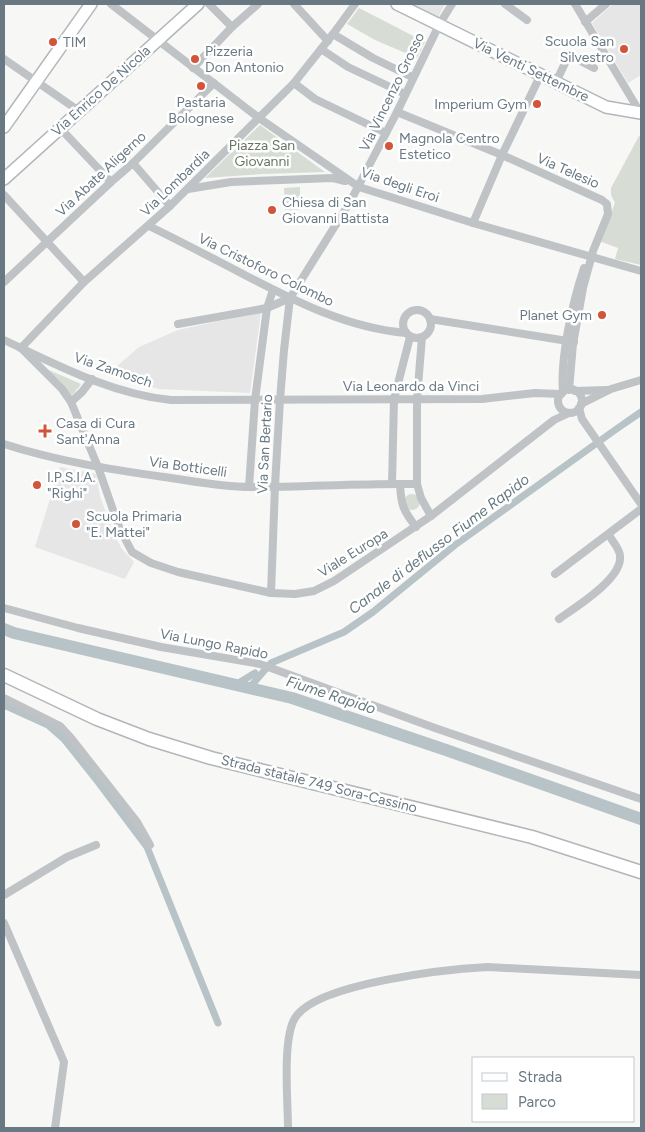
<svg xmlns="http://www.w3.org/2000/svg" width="645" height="1132" font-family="Figtree,sans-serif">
<rect width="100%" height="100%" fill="#f7f7f5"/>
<g fill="#e5e6e5">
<polygon points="408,4 445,4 438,18"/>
<polygon points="613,4 641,4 641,75 628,83 592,23"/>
<polygon points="261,312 250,393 159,389 107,375 139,347 178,330"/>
<polygon points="60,467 96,474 100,496 114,535 122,549 134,562 125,579 35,547"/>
</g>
<g fill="#d7dcd4">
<polygon points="359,8 425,42 417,58 375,40 347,24"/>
<polygon points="260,125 325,172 262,174 205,178"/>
<polygon points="639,136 641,137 641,265 615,259 618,248 599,241 615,203 611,195 611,188"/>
<polygon points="300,187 300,210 285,210 284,188"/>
<polygon points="42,367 81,384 77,390 75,389 76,391 71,396"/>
<circle cx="412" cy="502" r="8"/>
</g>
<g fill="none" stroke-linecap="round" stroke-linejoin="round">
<g stroke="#b7c3c6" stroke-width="7">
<polyline points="237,684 255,673"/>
<polyline points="250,687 271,663 344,632 373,612 455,545 615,430 641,412"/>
<polyline points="4,705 48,725 64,739 95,778 147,847 218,1023"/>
</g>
<polyline stroke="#b7c3c6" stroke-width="12" points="4,629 14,633 292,698 446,750 641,819"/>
<defs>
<g id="secondary">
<polyline points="397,4 606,107 641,113"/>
<polyline points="4,127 91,4"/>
<polyline points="4,179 198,4"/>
</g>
<polyline id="trunk" points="4,675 97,719 149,739 211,758 532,837 641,872"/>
</defs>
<use href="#secondary" stroke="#b1b7bb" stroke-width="14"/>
<use href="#trunk" stroke="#b2b6b9" stroke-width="15"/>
<g stroke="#bfc3c6" stroke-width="8">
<polyline points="111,4 259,118 359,187 473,223 641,271"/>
<polyline points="209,4 232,27"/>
<polyline points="294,4 328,41"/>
<polyline points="355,4 333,34 294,83 170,206 84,282 21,348 62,389 71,402 98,467 119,527 132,552 151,563 178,572 271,593 295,594 314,591 334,581 431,516 554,420 569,413"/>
<polyline points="505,4 527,20"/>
<polyline points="575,4 641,114"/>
<polyline points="585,22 606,4"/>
<polyline points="333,34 373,58 412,77"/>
<polyline points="321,49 348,67 405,94"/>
<polyline points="4,59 79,111"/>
<polyline points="193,68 232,27 258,4"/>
<polyline points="556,82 569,55 594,68"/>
<polyline points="294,83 315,99 386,133"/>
<polyline points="397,112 502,155 602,200 607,204 608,214 593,251 583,288 573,344 569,390"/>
<polyline points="60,128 111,182"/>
<polyline points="133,163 170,206"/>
<polyline points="188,189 231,182 333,178 345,181"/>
<polyline points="4,195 84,282"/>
<polyline points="473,223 502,155 541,74"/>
<path d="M149 226C180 241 210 257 241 273 293 300 346 328 406 333"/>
<polyline points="4,282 111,182 133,163 214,83"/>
<circle cx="417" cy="324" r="14"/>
<polyline points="430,319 574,342"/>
<polyline points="178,324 267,308 290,298"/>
<polyline points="422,337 417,399 417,484 421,498 431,516"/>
<path d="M4 340C57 365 112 394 171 400L482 399 535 393 561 394"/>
<circle cx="570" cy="401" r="12"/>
<polyline points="575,391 607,390"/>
<path d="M563 392C560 357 573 301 584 268"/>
<polyline points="71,402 82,392 92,379"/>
<polyline points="581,404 611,389 641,380"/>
<polyline points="579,408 582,419 641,504"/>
<path d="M4 444C56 461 109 469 164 477 192 481 221 487 250 487 306 487 362 483 417 484"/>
<polyline points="392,484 394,399 410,337"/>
<path d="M400 484C401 505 403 510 416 527"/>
<polyline points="249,487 255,400 267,308 273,290"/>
<polyline points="555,574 641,509"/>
<polyline points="271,593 275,486 280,400 284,350 290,298 350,202 397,112 439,25 452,4"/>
<polyline points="4,608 78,628 161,647 260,664 435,728 641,799"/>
<path d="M559 619C576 607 623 578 620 556 620 549 612 541 609 535"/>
<polyline points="4,698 60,726 71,738 137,822 150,845"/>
<polyline points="4,895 67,857 96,845"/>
<polyline points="4,923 64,1062 55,1128"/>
<path d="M288 1128C288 1102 282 1039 295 1018 316 983 449 969 488 967L641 975"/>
</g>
<use href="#secondary" stroke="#fff" stroke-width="11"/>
<use href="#trunk" stroke="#fff" stroke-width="12"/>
</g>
<g fill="#d25439" stroke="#fff" stroke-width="2">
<circle cx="53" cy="42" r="5"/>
<circle cx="624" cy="49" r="5"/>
<circle cx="195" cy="59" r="5"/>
<circle cx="201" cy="86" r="5"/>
<circle cx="537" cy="104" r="5"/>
<circle cx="389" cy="146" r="5"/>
<circle cx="272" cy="210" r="5"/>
<circle cx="602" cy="315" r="5"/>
<path d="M42.5 423.5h5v5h5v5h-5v5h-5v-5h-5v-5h5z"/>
<circle cx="37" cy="485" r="5"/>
<circle cx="76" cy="524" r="5"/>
</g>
<g text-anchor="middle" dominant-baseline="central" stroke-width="5" stroke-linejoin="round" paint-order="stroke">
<g font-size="14" fill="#697983" stroke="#fff" text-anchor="start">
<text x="614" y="41" text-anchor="end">Scuola San<tspan x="614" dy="16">Silvestro</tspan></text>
<text x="63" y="42">TIM</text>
<text x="205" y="51">Pizzeria<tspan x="205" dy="16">Don Antonio</tspan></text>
<text x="201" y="102" text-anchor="middle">Pastaria<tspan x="201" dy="16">Bolognese</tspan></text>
<text x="527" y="104" text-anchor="end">Imperium Gym</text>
<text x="399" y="138">Magnola Centro<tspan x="399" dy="16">Estetico</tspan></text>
<text x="282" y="202">Chiesa di San<tspan x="282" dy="16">Giovanni Battista</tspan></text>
<text x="592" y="315" text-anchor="end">Planet Gym</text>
<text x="56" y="423">Casa di Cura<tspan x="56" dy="16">Sant'Anna</tspan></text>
<text x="47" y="477">I.P.S.I.A.<tspan x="47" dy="16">"Righi"</tspan></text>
<text x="86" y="516">Scuola Primaria<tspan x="86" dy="16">"E. Mattei"</tspan></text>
</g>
<g font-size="14" fill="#697983" stroke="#fff">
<text transform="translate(531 70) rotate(26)">Via Venti Settembre</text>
<text transform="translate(101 91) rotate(-42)">Via Enrico De Nicola</text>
<text transform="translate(392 92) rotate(-64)">Via Vincenzo Grosso</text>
<text transform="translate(568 171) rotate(24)">Via Telesio</text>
<text transform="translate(101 174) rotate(-43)">Via Abate Aligerno</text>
<text transform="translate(175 183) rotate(-44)">Via Lombardia</text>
<text transform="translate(400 185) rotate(19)">Via degli Eroi</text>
<text transform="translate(266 270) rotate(26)">Via Cristoforo Colombo</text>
<text transform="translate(113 370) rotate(19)">Via Zamosch</text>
<text x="411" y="386">Via Leonardo da Vinci</text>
<text transform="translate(265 444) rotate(-87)">Via San Bertario</text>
<text transform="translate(188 467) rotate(8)">Via Botticelli</text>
<text transform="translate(353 553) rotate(-32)">Viale Europa</text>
<text transform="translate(214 644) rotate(11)">Via Lungo Rapido</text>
<text transform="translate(319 784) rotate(14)">Strada statale 749 Sora-Cassino</text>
</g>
<g font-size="14" fill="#677663" stroke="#fff">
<text x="262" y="145">Piazza San<tspan x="262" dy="16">Giovanni</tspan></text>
</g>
<g font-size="15" font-style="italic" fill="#65797f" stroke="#fff">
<text transform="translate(439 544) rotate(-37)">Canale di deflusso Fiume Rapido</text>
<text transform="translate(331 695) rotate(18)">Fiume Rapido</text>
</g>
</g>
<rect width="645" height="1132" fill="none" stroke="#697983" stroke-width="10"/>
<rect x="472" y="1057" width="162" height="65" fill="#ffffff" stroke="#c3c9cd"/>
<rect x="482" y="1073" width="25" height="8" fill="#ffffff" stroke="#c3c9cd"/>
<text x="518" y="1082" font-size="15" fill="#697983">Strada</text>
<rect x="482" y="1094" width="25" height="15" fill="#d7dcd4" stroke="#c3c9cd"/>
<text x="518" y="1107" font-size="15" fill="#697983">Parco</text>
</svg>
